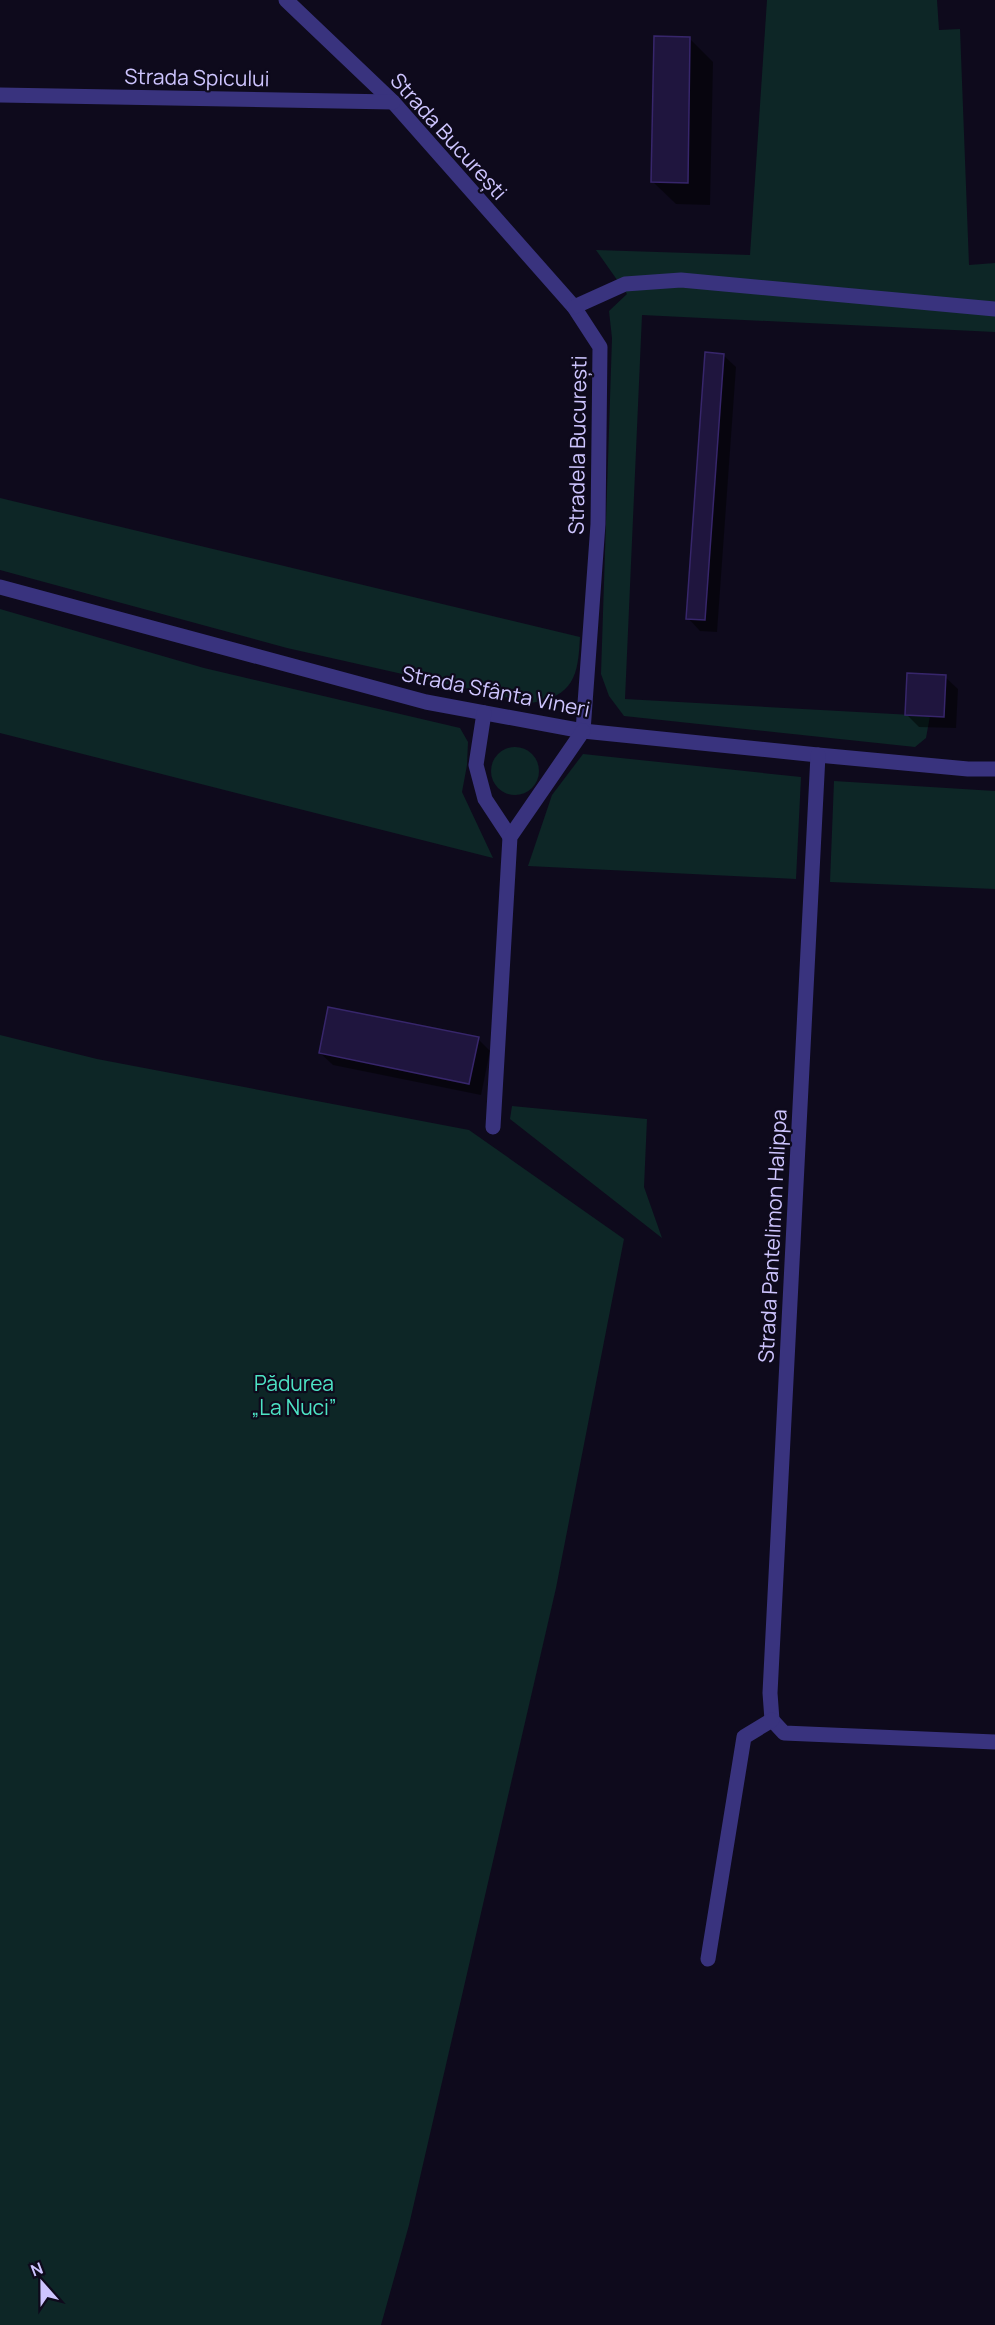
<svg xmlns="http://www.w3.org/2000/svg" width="995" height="2325" font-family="Manrope,sans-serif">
<rect width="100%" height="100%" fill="#0e0a1c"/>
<g fill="#0d2626">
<polygon points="767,0 937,0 939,30 960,29 969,265 995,263 995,332 642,315 625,699 930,716 926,738 915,747 624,716 609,696 601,674 612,338 609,311 627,294 596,250 750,255"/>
<path d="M0 498 580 637C578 676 574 696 531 703L287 648 0 570Z"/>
<polygon points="0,609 204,668 460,728 468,742 467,765 462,792 493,858 0,733"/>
<circle cx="515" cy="771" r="24"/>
<polygon points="583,754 801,777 796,879 528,866 552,795"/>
<polygon points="834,781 995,791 995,889 830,882"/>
<polygon points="0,1035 97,1059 469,1130 624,1239 556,1588 409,2225 381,2325 0,2325"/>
<polygon points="512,1106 647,1119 644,1187 662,1238 510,1119"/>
</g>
<g fill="#0007">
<polygon points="690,39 713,62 710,205 676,204 653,182"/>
<polygon points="723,355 736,367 717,632 700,631 688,618"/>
<polygon points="945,677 958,689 956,728 919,727 906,714"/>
<polygon points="478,1039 490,1051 481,1095 333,1065 320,1053"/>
</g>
<g fill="#1f153e" stroke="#37266b" stroke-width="1.5">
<polygon points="654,36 690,37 688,183 651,182"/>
<polygon points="705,352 724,354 705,620 686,619"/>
<polygon points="907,673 946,675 944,717 905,715"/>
<polygon points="328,1007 479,1037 469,1084 319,1053"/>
</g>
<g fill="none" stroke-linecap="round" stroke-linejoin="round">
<g stroke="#39337e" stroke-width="15">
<polyline points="286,0 393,102 574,307 600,347 598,524 583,731"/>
<polyline points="0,95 393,102"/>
<polyline points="574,307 625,284 681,280 995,309"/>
<polyline points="0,587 426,702 583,731 818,755 968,769 995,769"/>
<polyline points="484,713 476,765 485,799 510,837"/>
<polyline points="493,1127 510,837 583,731"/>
<polyline points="772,1720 770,1693 818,755"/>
<polyline points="772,1720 784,1733 995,1742"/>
<polyline points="708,1959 744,1737 772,1720"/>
</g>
</g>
<g text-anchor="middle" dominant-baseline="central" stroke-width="4.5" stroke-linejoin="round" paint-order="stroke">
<g font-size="21" fill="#cec5ff" stroke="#0e0a1c">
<text transform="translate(197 77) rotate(1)">Strada Spicului</text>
<text transform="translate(449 136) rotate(48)">Strada București</text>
<text transform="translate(577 445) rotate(-89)">Stradela București</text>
<text transform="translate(496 691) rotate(11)">Strada Sfânta Vineri</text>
<text transform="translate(772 1236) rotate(-87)">Strada Pantelimon Halippa</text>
</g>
<g font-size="21" fill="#4de3c4" stroke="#0e0a1c">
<text x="294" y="1383">Pădurea<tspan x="294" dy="24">„La Nuci”</tspan></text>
</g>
</g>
<g transform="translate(42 2283) rotate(339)" stroke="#0e0a1c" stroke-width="4.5" paint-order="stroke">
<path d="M0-4.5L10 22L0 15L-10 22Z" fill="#cec5ff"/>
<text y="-9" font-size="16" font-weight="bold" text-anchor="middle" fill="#cec5ff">N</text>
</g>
</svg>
